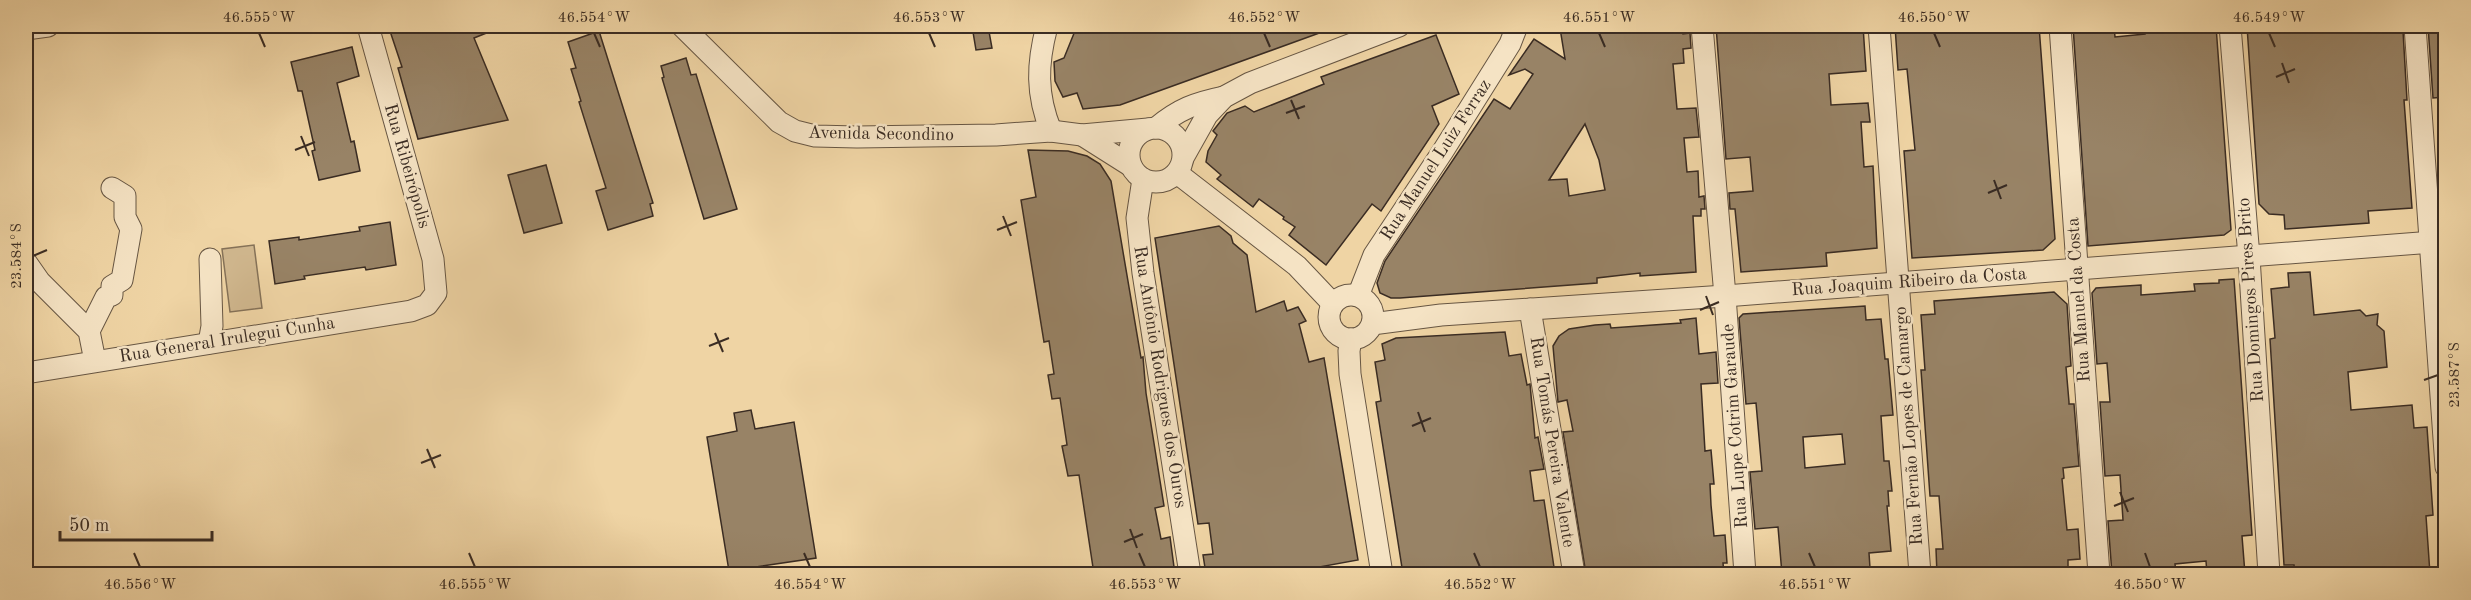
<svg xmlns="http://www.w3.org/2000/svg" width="2471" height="600" font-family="'Old Standard TT',serif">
<rect width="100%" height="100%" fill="#efd4a4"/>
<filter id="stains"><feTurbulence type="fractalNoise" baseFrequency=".00333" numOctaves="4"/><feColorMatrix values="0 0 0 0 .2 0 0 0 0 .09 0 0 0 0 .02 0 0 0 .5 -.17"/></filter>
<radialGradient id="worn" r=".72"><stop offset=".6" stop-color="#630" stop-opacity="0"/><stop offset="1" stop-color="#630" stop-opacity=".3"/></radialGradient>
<polygon fill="#d0b78e" stroke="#857258" stroke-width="1.5" points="254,245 262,308 230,312 222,249"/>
<g fill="#988366" stroke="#3a2c23" stroke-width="1.5" fill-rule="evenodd">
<polygon points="407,26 504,26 474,38 508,120 418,139 398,68 402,67 390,31"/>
<polygon points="972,26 988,26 992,48 976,50"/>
<polygon points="1077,26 1336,26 1336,27 1120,105 1083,109 1077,93 1063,97 1055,81 1054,62 1064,58"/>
<path d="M1563 26H1608V30L1649 26H1682L1683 34 1690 33 1691 48 1683 49 1684 63 1673 64 1677 109 1696 108 1699 137 1684 138 1687 172 1698 171 1699 197 1704 196 1705 209H1701V216H1693L1696 272 1640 276V273L1597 278V283L1400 298H1391L1380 293 1377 283 1385 261 1494 99 1510 109 1533 74 1525 69 1509 75 1534 39 1565 59 1560 28ZM1585 124 1599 160 1605 190 1569 196 1567 179 1549 180Z"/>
<polygon points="1716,26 1863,26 1866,71 1829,74 1831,105 1868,103 1870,122 1861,122 1864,167 1873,166 1877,248 1826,253 1827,266 1741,272 1735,209 1730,209 1729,193 1753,191 1750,157 1726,159"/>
<polygon points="1895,26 2039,26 2055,239 2043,250 1912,258 1904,151 1915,150 1907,69 1898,70"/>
<polygon points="2073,26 2114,26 2115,37 2145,34 2145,26 2216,26 2231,230 2224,235 2088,246"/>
<polygon points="2247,26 2387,26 2388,32 2403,31 2407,100 2404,100 2412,208 2368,211 2369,223 2285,229 2284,215 2269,214 2259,204"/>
<polygon points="2428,26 2445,26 2445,97 2433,98"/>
<polygon points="599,31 653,203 650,204 653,216 608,230 596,191 606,188 579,102 581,101 571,69 576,68 568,42"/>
<polygon points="1436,35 1459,94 1432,106 1439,124 1381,211 1372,204 1326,265 1289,235 1295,227 1283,219 1284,217 1259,199 1253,207 1217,179 1221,175 1206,162 1208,151 1217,135 1213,131 1227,113 1245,106 1254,112 1324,84 1321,77"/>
<polygon points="352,47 359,76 337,83 351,142 354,141 360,171 319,180 312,151 315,150 302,91 298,91 291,62"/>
<polygon points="686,58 691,75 696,74 737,209 704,219 662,78 664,77 661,66"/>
<polygon points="1028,150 1068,151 1087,156 1100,164 1111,181 1141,358 1143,357 1146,393 1164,506 1155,508 1161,539 1170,537 1174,567 1141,574 1094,574 1079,475 1068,476 1062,446 1067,445 1060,398 1052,399 1048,375 1054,374 1049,341 1044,342 1021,200 1036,197"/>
<polygon points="546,165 562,223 524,233 508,175"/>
<polygon points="390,222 396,265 366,270 365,267 304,276 305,279 275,284 269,241 299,237 299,240 360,231 359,227"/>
<polygon points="1219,226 1231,236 1233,243 1247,255 1256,312 1284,301 1287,311 1298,307 1306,321 1299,324 1309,362 1324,358 1358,560 1297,571 1298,574 1206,574 1203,555 1213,554 1209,523 1198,524 1155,238"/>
<polygon points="2310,272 2314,315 2360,310 2366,316 2378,314 2377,325 2384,331 2387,367 2348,372 2351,410 2412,405 2414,428 2427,427 2433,515 2426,516 2430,574 2295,574 2294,565 2284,565 2270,339 2275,338 2271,289 2289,287 2288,273"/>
<polygon points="2234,279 2252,535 2242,536 2245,574 2207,574 2206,561 2175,564 2176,574 2112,574 2108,521 2123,520 2120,475 2105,476 2100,402 2110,402 2107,363 2097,364 2092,293 2096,288 2141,285 2141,295 2195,291 2194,284 2219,283 2219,280"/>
<polygon points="2054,292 2067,304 2071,366 2066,367 2069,402 2069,404 2074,404 2079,466 2063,468 2064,478 2062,479 2067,530 2078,529 2080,559 2068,560 2068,568 2034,570 2035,574 1937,574 1936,549 1943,549 1939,496 1930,496 1921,370 1925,370 1921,315 1935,314 1934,301"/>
<path d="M1865 306 1866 320 1881 319 1885 359H1888L1893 415 1881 416 1884 461H1889L1892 491H1888L1889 506H1887L1891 551 1869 553 1870 568 1858 569V574H1782L1778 527 1755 529 1750 472 1762 471 1756 403 1746 404 1739 318 1743 314ZM1842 434 1845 464 1805 468 1803 437Z"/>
<polygon points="1696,318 1699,354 1716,352 1718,383 1701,384 1705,451 1711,450 1714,484 1710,484 1711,505 1714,536 1725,535 1727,563 1723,563 1724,574 1652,574 1651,572 1635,574 1586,574 1563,432 1573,431 1567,400 1558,402 1553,346 1559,336 1569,329 1595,325 1610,324 1611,328 1681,323 1680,320"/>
<polygon points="1505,332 1509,356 1521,354 1527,385 1530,384 1535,438 1538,437 1544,469 1530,471 1534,501 1544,500 1555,574 1403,574 1376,402 1381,401 1375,362 1385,360 1382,344 1396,338"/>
<polygon points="751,410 755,429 794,422 816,558 729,571 707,437 737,431 734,413"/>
</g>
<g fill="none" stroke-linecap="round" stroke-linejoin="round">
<defs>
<g id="minor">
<polyline points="682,26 779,122 795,131 815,136 857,137 996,135 1051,131 1082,135 1148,129"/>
<path d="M1047 26C1037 64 1036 94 1051 131"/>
<polyline points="1702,26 1725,296 1745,574"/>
<polyline points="1879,26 1920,574"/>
<polyline points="2060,26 2099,574"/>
<polyline points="2230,26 2249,257 2269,574"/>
<polyline points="2415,26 2446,467"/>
<polyline points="26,29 48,26"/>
<circle cx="1156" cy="155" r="27"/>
<path d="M1156 128C1179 109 1195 103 1224 97"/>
<polyline points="1082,135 1131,166"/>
<polyline points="1184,156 1207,115 1224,97 1250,83 1399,26"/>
<polyline points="1177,173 1297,266 1333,304"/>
<polyline points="1143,179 1137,218 1143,273 1190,574"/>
<polyline points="26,262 40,282 89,331 95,361"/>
<circle cx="1351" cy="317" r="22"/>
<polyline points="1358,296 1374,255 1443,151 1510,44 1517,26"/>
<polyline points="1530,309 1574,574"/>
<polyline points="1372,324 1441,315 1725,296 2446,241"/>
<polyline points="89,331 106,297 112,295 112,286 122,280 131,229 125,217 125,196 112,188"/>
<polyline points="1351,339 1349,351 1350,374 1382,574"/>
<polyline points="209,343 212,326 210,259"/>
<polyline points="26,373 411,311 427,305 436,293 433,259 368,26"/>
</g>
</defs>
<use href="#minor" stroke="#675643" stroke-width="23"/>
<use href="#minor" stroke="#f5e3c4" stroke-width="21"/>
</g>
<path fill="none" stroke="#3a2c23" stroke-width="2" d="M259 33 265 47M594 33 600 47M929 33 935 47M1264 33 1270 47M1599 33 1605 47M1934 33 1940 47M2269 33 2275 47M2282 63 2289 83M2276 77 2295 69M1291 100 1299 119M1286 113 1305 106M301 136 309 156M295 150 315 142M1994 180 2001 199M1988 193 2007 185M1003 216 1011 236M997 230 1017 222M33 256 47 250M1706 296 1713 315M1700 310 1719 302M715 333 723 352M709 346 729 338M2424 380 2438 375M1418 412 1425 432M1412 426 1431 418M427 449 435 468M421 463 441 455M2120 492 2128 512M2114 506 2134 498M1130 529 1137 548M1124 542 1143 534M134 553 140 567M469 553 475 567M804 553 810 567M1139 553 1145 567M1474 553 1480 567M1809 553 1815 567M2145 553 2150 567"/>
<g text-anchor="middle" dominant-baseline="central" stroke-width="5" stroke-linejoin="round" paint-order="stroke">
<g font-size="18" fill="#3a2c23" stroke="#f5e3c4">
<text transform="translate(881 134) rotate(1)">Avenida Secondino</text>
<text transform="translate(1436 160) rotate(-57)">Rua Manuel Luiz Ferraz</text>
<text transform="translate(407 166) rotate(74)">Rua Ribeirópolis</text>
<text transform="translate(1909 282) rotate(-4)">Rua Joaquim Ribeiro da Costa</text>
<text transform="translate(2079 300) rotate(-94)">Rua Manuel da Costa</text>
<text transform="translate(2251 300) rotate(-94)">Rua Domingos Pires Brito</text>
<text transform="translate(227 340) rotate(-9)">Rua General Irulegui Cunha</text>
<text transform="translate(1160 377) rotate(81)">Rua Antônio Rodrigues dos Ouros</text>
<text transform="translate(1735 426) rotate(-94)">Rua Lupe Cotrim Garaude</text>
<text transform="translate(1909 426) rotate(-94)">Rua Fernão Lopes de Camargo</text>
<text transform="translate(1552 442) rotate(81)">Rua Tomás Pereira Valente</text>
</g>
</g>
<rect width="2471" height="600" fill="none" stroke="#efd4a4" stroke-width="66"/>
<path d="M60 531v9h152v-9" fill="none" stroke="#3a2c23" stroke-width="3"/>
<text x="69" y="531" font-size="18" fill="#3a2c23" stroke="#f5e3c4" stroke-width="4.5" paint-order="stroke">50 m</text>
<rect x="33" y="33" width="2405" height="534" fill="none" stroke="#3a2c23" stroke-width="2"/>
<g font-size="15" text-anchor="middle" fill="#3a2c23">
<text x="259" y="22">46.555°W</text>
<text x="594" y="22">46.554°W</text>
<text x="929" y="22">46.553°W</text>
<text x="1264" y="22">46.552°W</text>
<text x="1599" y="22">46.551°W</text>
<text x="1934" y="22">46.550°W</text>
<text x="2269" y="22">46.549°W</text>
<text transform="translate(16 256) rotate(-90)" y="5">23.584°S</text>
<text transform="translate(2454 375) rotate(-90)" y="5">23.587°S</text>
<text x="140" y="589">46.556°W</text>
<text x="475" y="589">46.555°W</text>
<text x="810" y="589">46.554°W</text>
<text x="1145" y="589">46.553°W</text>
<text x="1480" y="589">46.552°W</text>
<text x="1815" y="589">46.551°W</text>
<text x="2150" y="589">46.550°W</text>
</g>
<rect width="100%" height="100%" filter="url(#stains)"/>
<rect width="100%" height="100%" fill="url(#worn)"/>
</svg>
